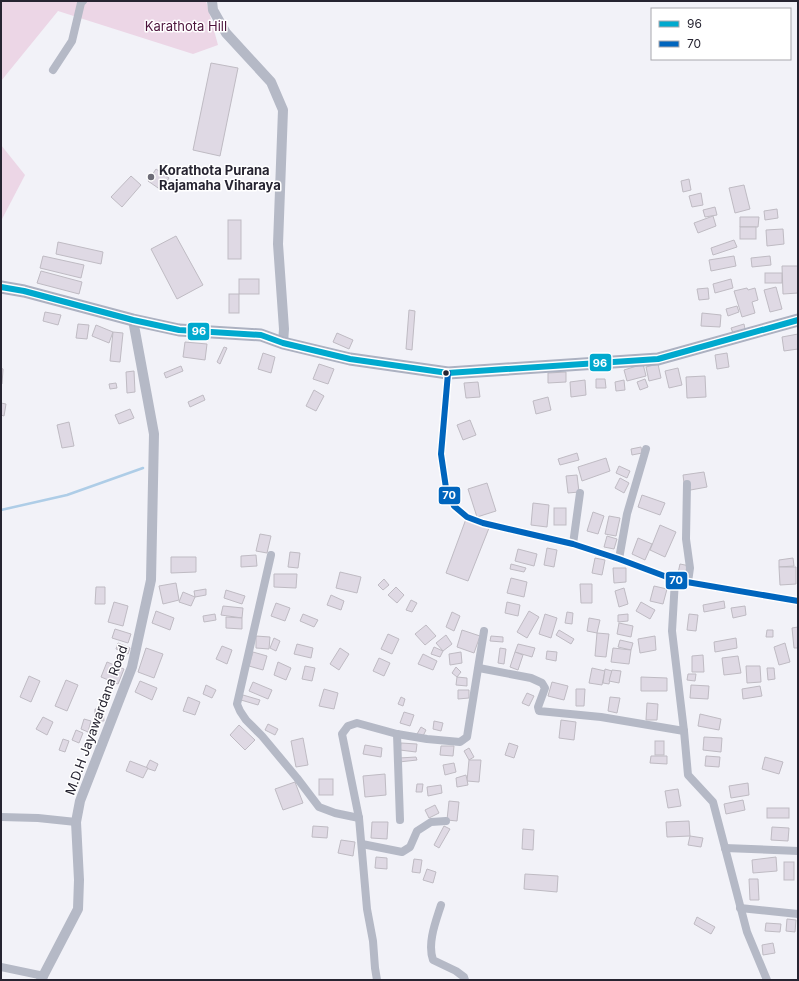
<svg xmlns="http://www.w3.org/2000/svg" width="799" height="981" font-family="Inter,sans-serif">
<rect width="100%" height="100%" fill="#f2f2f8"/>
<g fill="#ecd6e6">
<polygon points="1,1 206,1 218,45 193,54 58,11 1,81"/>
<polygon points="1,145 25,175 1,221"/>
</g>
<g fill="none" stroke-linecap="round" stroke-linejoin="round">
<polyline stroke="#aecde7" stroke-width="2.5" points="1,510 67,495 143,468"/>
</g>
<g fill="#dfd9e4" stroke="#bfbbc3">
<polygon points="211,63 238,68 220,156 193,150"/>
<polygon points="156,169 169,178 161,190 148,181"/>
<polygon points="131,176 141,185 122,207 111,197"/>
<polygon points="689,179 691,190 683,192 681,181"/>
<polygon points="744,185 750,209 735,213 729,188"/>
<polygon points="701,193 703,205 692,207 689,196"/>
<polygon points="715,207 717,215 705,217 703,210"/>
<polygon points="777,209 778,218 765,220 764,211"/>
<polygon points="713,216 716,226 698,233 694,223"/>
<polygon points="740,217 759,217 758,227 740,227"/>
<rect x="228" y="220" width="13" height="39"/>
<rect x="740" y="227" width="16" height="12"/>
<polygon points="783,229 784,244 767,246 766,230"/>
<polygon points="176,236 203,285 177,299 151,249"/>
<polygon points="734,240 737,247 713,255 711,248"/>
<polygon points="58,242 103,252 101,264 56,254"/>
<polygon points="43,256 84,265 81,278 40,268"/>
<polygon points="734,256 736,266 711,271 709,260"/>
<polygon points="770,256 771,265 752,267 751,258"/>
<polygon points="782,266 798,266 798,293 783,294"/>
<polygon points="41,271 82,282 79,294 37,283"/>
<rect x="765" y="273" width="17" height="10"/>
<rect x="239" y="279" width="20" height="15"/>
<polygon points="731,279 733,288 715,293 713,284"/>
<polygon points="776,287 782,309 770,312 764,290"/>
<polygon points="708,288 709,299 699,300 697,289"/>
<polygon points="747,288 748,290 755,288 758,300 752,302 755,313 742,317 734,291"/>
<rect x="229" y="294" width="10" height="19"/>
<polygon points="737,306 739,312 728,316 726,309"/>
<polygon points="409,310 415,311 412,350 406,349"/>
<polygon points="45,312 61,315 58,325 43,321"/>
<polygon points="702,313 721,315 720,327 701,326"/>
<polygon points="78,324 89,325 87,339 76,338"/>
<polygon points="744,324 745,329 733,333 731,328"/>
<polygon points="96,325 113,332 109,343 92,336"/>
<polygon points="113,332 123,333 120,362 110,361"/>
<polygon points="337,333 353,340 349,349 333,342"/>
<polygon points="798,334 798,349 784,351 782,337"/>
<polygon points="185,342 207,344 205,360 183,357"/>
<polygon points="224,347 227,348 220,364 217,362"/>
<polygon points="263,353 275,357 271,373 258,369"/>
<polygon points="727,353 729,367 717,369 715,355"/>
<polygon points="319,364 334,369 328,384 313,379"/>
<polygon points="643,364 646,376 627,381 624,370"/>
<polygon points="658,364 661,378 649,381 646,367"/>
<polygon points="181,366 183,371 166,378 164,373"/>
<polygon points="1,368 3,369 2,384 1,384"/>
<polygon points="678,368 682,385 669,388 665,371"/>
<polygon points="134,371 135,392 127,393 126,372"/>
<polygon points="566,372 566,382 548,383 548,373"/>
<polygon points="705,376 706,397 687,398 686,377"/>
<polygon points="596,379 605,379 606,388 596,388"/>
<polygon points="645,379 648,387 640,390 637,382"/>
<polygon points="585,380 586,395 571,397 570,382"/>
<polygon points="624,380 625,390 616,391 615,382"/>
<polygon points="478,382 480,397 466,398 464,383"/>
<polygon points="116,383 117,388 110,389 109,384"/>
<polygon points="314,390 324,396 316,411 306,406"/>
<polygon points="203,395 205,400 190,407 188,402"/>
<polygon points="548,397 551,410 536,414 533,401"/>
<polygon points="1,403 6,404 4,416 1,415"/>
<polygon points="130,409 134,418 119,424 115,415"/>
<polygon points="470,420 476,435 463,440 457,425"/>
<polygon points="69,422 74,446 62,448 57,425"/>
<polygon points="641,447 642,453 632,455 631,449"/>
<polygon points="577,453 579,460 560,465 558,459"/>
<polygon points="606,458 610,471 582,481 578,467"/>
<polygon points="619,466 630,471 627,478 616,473"/>
<polygon points="704,472 707,487 685,491 683,475"/>
<polygon points="577,475 579,492 568,493 566,476"/>
<polygon points="620,478 629,483 624,493 615,488"/>
<polygon points="487,483 496,511 477,517 468,489"/>
<polygon points="642,495 665,503 660,515 638,507"/>
<polygon points="533,503 549,505 547,527 531,525"/>
<rect x="554" y="508" width="12" height="17"/>
<polygon points="593,512 604,516 598,534 587,531"/>
<polygon points="609,516 620,518 616,536 605,534"/>
<polygon points="466,519 489,528 468,581 446,573"/>
<polygon points="660,525 676,532 665,557 650,550"/>
<polygon points="260,534 271,536 267,553 256,551"/>
<polygon points="607,536 617,539 614,549 604,547"/>
<polygon points="638,538 652,544 645,560 632,554"/>
<polygon points="547,548 557,550 554,567 544,565"/>
<polygon points="518,549 537,554 534,566 515,561"/>
<polygon points="290,552 300,553 298,568 288,567"/>
<polygon points="256,555 257,566 241,567 241,556"/>
<polygon points="171,557 196,557 196,572 171,573"/>
<polygon points="595,558 605,560 602,575 592,573"/>
<polygon points="793,558 794,566 779,567 779,560"/>
<polygon points="511,564 526,568 524,572 510,569"/>
<polygon points="680,564 690,566 688,576 678,573"/>
<polygon points="779,567 796,567 796,584 780,585"/>
<polygon points="613,568 626,568 626,582 614,583"/>
<polygon points="340,572 361,577 357,593 336,588"/>
<polygon points="274,574 297,574 296,588 274,587"/>
<polygon points="511,578 527,582 524,597 507,593"/>
<polygon points="384,579 389,585 383,590 378,585"/>
<polygon points="176,583 179,600 163,604 159,586"/>
<polygon points="580,584 592,584 592,603 581,603"/>
<polygon points="654,586 667,589 663,604 650,601"/>
<polygon points="96,587 105,587 105,604 95,604"/>
<polygon points="396,587 404,595 397,603 388,595"/>
<polygon points="624,588 628,604 619,607 615,591"/>
<polygon points="206,589 206,595 195,597 194,591"/>
<polygon points="226,590 245,596 242,604 224,598"/>
<polygon points="183,592 195,597 191,606 179,602"/>
<polygon points="331,595 344,601 341,610 327,605"/>
<polygon points="411,600 417,603 412,612 406,610"/>
<polygon points="724,601 725,608 704,612 703,605"/>
<polygon points="114,602 128,606 123,626 108,622"/>
<polygon points="507,602 520,605 518,616 505,613"/>
<polygon points="641,602 655,610 650,619 636,611"/>
<polygon points="276,603 290,608 285,621 271,616"/>
<polygon points="223,606 243,608 242,618 221,615"/>
<polygon points="745,606 746,615 733,618 731,608"/>
<polygon points="156,611 174,618 170,630 152,623"/>
<polygon points="529,611 539,617 527,638 517,632"/>
<polygon points="452,612 460,616 454,631 446,627"/>
<polygon points="567,612 573,613 572,624 565,623"/>
<polygon points="215,614 216,620 204,622 203,616"/>
<polygon points="303,614 318,620 314,627 300,621"/>
<polygon points="545,614 557,618 551,638 539,634"/>
<polygon points="628,614 628,621 618,622 618,615"/>
<polygon points="689,614 698,615 696,631 687,630"/>
<polygon points="226,617 242,618 242,629 226,628"/>
<polygon points="589,618 600,620 597,633 587,631"/>
<polygon points="619,623 633,626 631,637 617,634"/>
<polygon points="426,625 436,636 425,645 415,634"/>
<polygon points="798,627 798,648 794,648 792,628"/>
<polygon points="115,629 131,634 128,643 112,638"/>
<polygon points="462,630 480,636 474,653 457,647"/>
<polygon points="559,630 574,639 571,644 556,635"/>
<polygon points="767,630 773,630 773,637 766,637"/>
<polygon points="597,633 609,634 606,657 595,656"/>
<polygon points="388,634 399,639 392,654 381,649"/>
<polygon points="446,635 452,644 443,651 436,643"/>
<polygon points="256,636 270,637 269,649 256,648"/>
<polygon points="491,636 503,637 503,642 490,641"/>
<polygon points="655,636 656,650 640,653 638,639"/>
<polygon points="274,638 280,641 276,651 270,648"/>
<polygon points="736,638 737,648 715,652 714,642"/>
<polygon points="620,640 633,643 631,650 618,647"/>
<polygon points="118,643 130,648 128,654 116,649"/>
<polygon points="785,643 790,662 779,665 774,647"/>
<polygon points="297,644 313,648 311,658 294,654"/>
<polygon points="518,644 535,648 532,657 515,652"/>
<polygon points="222,646 232,650 227,664 216,659"/>
<polygon points="434,647 443,651 440,657 431,654"/>
<polygon points="146,648 163,654 154,678 138,672"/>
<polygon points="340,648 349,654 339,670 330,664"/>
<polygon points="500,648 506,649 504,664 498,663"/>
<polygon points="613,648 631,650 629,664 611,662"/>
<polygon points="547,651 557,652 556,661 546,659"/>
<polygon points="253,652 267,656 263,670 249,666"/>
<polygon points="461,652 462,663 450,665 449,654"/>
<polygon points="515,652 523,655 518,670 510,667"/>
<polygon points="423,654 437,661 433,670 418,664"/>
<polygon points="703,655 704,672 692,672 692,656"/>
<polygon points="738,656 741,673 724,675 722,658"/>
<polygon points="379,658 390,663 384,676 373,671"/>
<polygon points="107,662 124,669 118,684 101,677"/>
<polygon points="278,662 291,668 286,680 274,675"/>
<polygon points="305,666 315,668 312,681 302,679"/>
<polygon points="746,666 760,666 761,682 747,683"/>
<polygon points="456,667 461,672 457,677 452,673"/>
<polygon points="592,668 605,671 602,685 589,683"/>
<polygon points="767,668 774,668 775,679 768,680"/>
<polygon points="605,669 612,671 609,684 603,683"/>
<polygon points="612,670 621,671 619,683 609,681"/>
<polygon points="688,674 696,674 695,681 687,680"/>
<polygon points="29,676 40,681 31,702 20,697"/>
<polygon points="457,677 467,678 467,686 456,685"/>
<polygon points="641,677 667,678 667,691 641,691"/>
<polygon points="66,680 78,685 67,711 55,706"/>
<polygon points="140,681 157,688 152,700 135,692"/>
<polygon points="253,682 272,690 268,699 249,691"/>
<polygon points="552,682 568,686 564,700 548,696"/>
<polygon points="206,685 216,690 212,698 203,694"/>
<polygon points="691,685 709,686 708,699 690,698"/>
<polygon points="760,686 762,696 743,699 742,689"/>
<polygon points="324,689 338,693 334,709 319,706"/>
<polygon points="576,689 585,689 584,706 576,706"/>
<polygon points="458,690 469,690 469,698 458,699"/>
<polygon points="527,693 534,696 529,706 522,703"/>
<polygon points="243,695 260,700 258,705 241,700"/>
<polygon points="188,697 200,702 195,715 183,711"/>
<polygon points="401,697 405,699 403,706 398,704"/>
<polygon points="610,697 620,698 617,713 608,711"/>
<polygon points="647,703 658,704 657,720 646,720"/>
<polygon points="95,709 103,709 104,721 95,721"/>
<polygon points="404,712 414,715 410,726 400,723"/>
<polygon points="700,714 721,719 719,730 698,726"/>
<polygon points="43,717 53,722 47,735 36,729"/>
<polygon points="84,719 91,721 88,732 81,729"/>
<polygon points="561,720 576,722 574,740 559,738"/>
<polygon points="434,721 443,723 441,731 433,729"/>
<polygon points="268,724 278,729 275,735 265,730"/>
<polygon points="239,725 255,740 245,750 230,735"/>
<polygon points="421,727 426,730 423,736 417,734"/>
<polygon points="76,730 83,733 79,743 72,740"/>
<polygon points="704,737 722,738 721,752 703,750"/>
<polygon points="303,738 308,765 296,767 291,741"/>
<polygon points="63,739 69,741 65,752 59,750"/>
<rect x="655" y="741" width="9" height="14"/>
<polygon points="401,743 417,744 416,752 400,750"/>
<polygon points="509,743 518,746 514,758 505,755"/>
<polygon points="365,745 382,748 381,757 363,754"/>
<polygon points="441,746 454,746 453,756 440,755"/>
<polygon points="469,748 474,757 469,760 464,751"/>
<polygon points="651,756 667,756 667,764 650,763"/>
<polygon points="706,756 720,757 719,767 705,766"/>
<polygon points="416,757 417,760 399,762 399,758"/>
<polygon points="765,757 783,762 779,774 762,769"/>
<polygon points="150,760 158,764 155,771 146,768"/>
<polygon points="469,760 481,760 479,782 467,781"/>
<polygon points="130,761 148,768 143,778 126,771"/>
<polygon points="454,763 456,772 445,775 443,765"/>
<polygon points="385,774 386,795 365,797 363,776"/>
<polygon points="466,775 468,785 457,787 456,778"/>
<rect x="319" y="779" width="14" height="16"/>
<polygon points="295,782 303,803 283,810 275,789"/>
<polygon points="748,783 749,795 731,798 729,786"/>
<polygon points="417,784 423,784 422,792 416,792"/>
<polygon points="441,785 442,793 428,796 427,787"/>
<polygon points="678,789 681,806 668,808 665,791"/>
<polygon points="743,800 745,810 726,814 724,804"/>
<polygon points="449,801 459,802 457,821 447,820"/>
<polygon points="435,805 439,813 429,818 425,810"/>
<rect x="767" y="808" width="22" height="10"/>
<polygon points="689,821 690,836 667,837 666,822"/>
<polygon points="372,822 388,822 387,839 371,838"/>
<polygon points="313,826 328,827 327,838 312,837"/>
<polygon points="444,826 450,829 439,848 434,845"/>
<polygon points="772,827 789,828 788,841 771,840"/>
<polygon points="523,829 534,830 533,850 522,849"/>
<polygon points="690,836 703,838 701,847 688,845"/>
<polygon points="341,840 355,842 353,856 338,853"/>
<polygon points="376,857 387,858 387,869 375,868"/>
<polygon points="776,857 777,871 753,873 752,860"/>
<polygon points="414,859 422,860 420,873 412,872"/>
<rect x="784" y="862" width="10" height="18"/>
<polygon points="427,869 436,872 433,883 423,880"/>
<polygon points="525,874 558,876 557,892 524,889"/>
<polygon points="749,879 758,879 759,900 750,900"/>
<polygon points="697,917 715,927 711,934 694,924"/>
<polygon points="787,919 796,920 795,932 786,931"/>
<polygon points="766,923 781,924 780,932 765,931"/>
<polygon points="773,943 775,953 763,955 762,945"/>
</g>
<g fill="none" stroke-linecap="round" stroke-linejoin="round">
<g stroke="#b5b9c6" stroke-width="8">
<polyline points="53,70 72,41 81,3 83,1"/>
<polyline points="448,373 441,454 446,488 454,506 467,517 483,523 573,544 619,559 675,580 798,601"/>
<polyline points="687,484 686,539 690,568 688,582"/>
<polyline points="573,544 580,493"/>
<polyline points="271,555 237,704 240,711 246,720 262,736 297,778 319,807 335,813 359,818"/>
<polyline points="619,559 627,514 646,449"/>
<polyline points="675,580 672,631 684,731 688,775 713,802 747,932 767,980"/>
<polyline points="479,668 531,678 542,683 545,688 538,707 539,711 601,717 684,731"/>
<polyline points="397,734 400,820"/>
<polyline points="1,817 38,818 76,822"/>
<polyline points="362,844 402,852 410,847 417,831 431,822 446,821"/>
<polyline points="725,848 798,851"/>
<path d="M441 905C436 921 427 943 433 960L456 971 464 977 465 980"/>
<polyline points="740,908 798,914"/>
<polyline points="1,967 44,976"/>
<polyline points="377,980 375,968 373,941 367,909 359,818 342,734 348,726 357,723 397,734 427,739 460,742 467,737 484,631"/>
</g>
<g stroke="#b5b9c6" stroke-width="10">
<polyline points="212,1 213,10 226,33 271,82 283,110 278,244 284,329 283,343"/>
<polyline points="41,980 78,909 79,880 76,822 80,801 132,667 151,580 154,434 133,320"/>
</g>
<polyline stroke="#acb1c1" stroke-width="13" points="1,287 24,291 133,320 179,330 261,335 283,343 350,359 448,373 658,359 798,320"/>
<defs>
<polyline id="bus-1" points="1,287 24,291 133,320 179,330 261,335 283,343 350,359 448,373 658,359 798,320"/>
<polyline id="bus-2" points="448,373 441,454 446,488 454,506 467,517 483,523 573,544 619,559 675,580 798,601"/>
</defs>
<use href="#bus-1" stroke="#fff" stroke-width="9"/>
<use href="#bus-2" stroke="#fff" stroke-width="9"/>
<use href="#bus-1" stroke="#00a9ce" stroke-width="6"/>
<use href="#bus-2" stroke="#0065bd" stroke-width="6"/>
</g>
<circle fill="#6d6c77" stroke="#fff" stroke-width="1.5" cx="151" cy="177" r="4"/>
<circle fill="#262431" stroke="#fff" stroke-width="1.5" cx="446" cy="373" r="3.5"/>
<g text-anchor="middle" dominant-baseline="central" stroke-width="3" stroke-linejoin="round" paint-order="stroke">
<g font-size="13" fill="#4d143c" stroke="#fff">
<text x="186" y="26">Karathota Hill</text>
</g>
<g font-size="13" font-weight="bold" fill="#262431" stroke="#fff" text-anchor="start">
<text x="159" y="170">Korathota Purana<tspan x="159" dy="15">Rajamaha Viharaya</tspan></text>
</g>
<g font-size="13" fill="#262431" stroke="#fff">
<text transform="translate(96 720) rotate(-70)">M.D.H Jayawardana Road</text>
</g>
</g>
<g stroke="#fff" stroke-width="1.5">
<rect x="187" y="322" width="23" height="19" rx="4" fill="#00a9ce"/>
<rect x="589" y="353" width="23" height="19" rx="4" fill="#00a9ce"/>
<rect x="438" y="486" width="23" height="19" rx="4" fill="#0065bd"/>
<rect x="665" y="571" width="23" height="19" rx="4" fill="#0065bd"/>
</g>
<g font-size="11" text-anchor="middle" font-weight="bold" fill="#fff">
<text x="199" y="335">96</text>
<text x="600" y="367">96</text>
<text x="449" y="499">70</text>
<text x="676" y="584">70</text>
</g>
<rect width="799" height="981" fill="none" stroke="#262431" stroke-width="4"/>
<rect x="651" y="8" width="140" height="52" fill="#ffffff" stroke="#a8a7ad"/>
<rect x="659" y="21" width="20" height="6" fill="#00a9ce" stroke="#a8a7ad"/>
<text x="687" y="28" font-size="12" fill="#262431">96</text>
<rect x="659" y="41" width="20" height="6" fill="#0065bd" stroke="#a8a7ad"/>
<text x="687" y="48" font-size="12" fill="#262431">70</text>
</svg>
